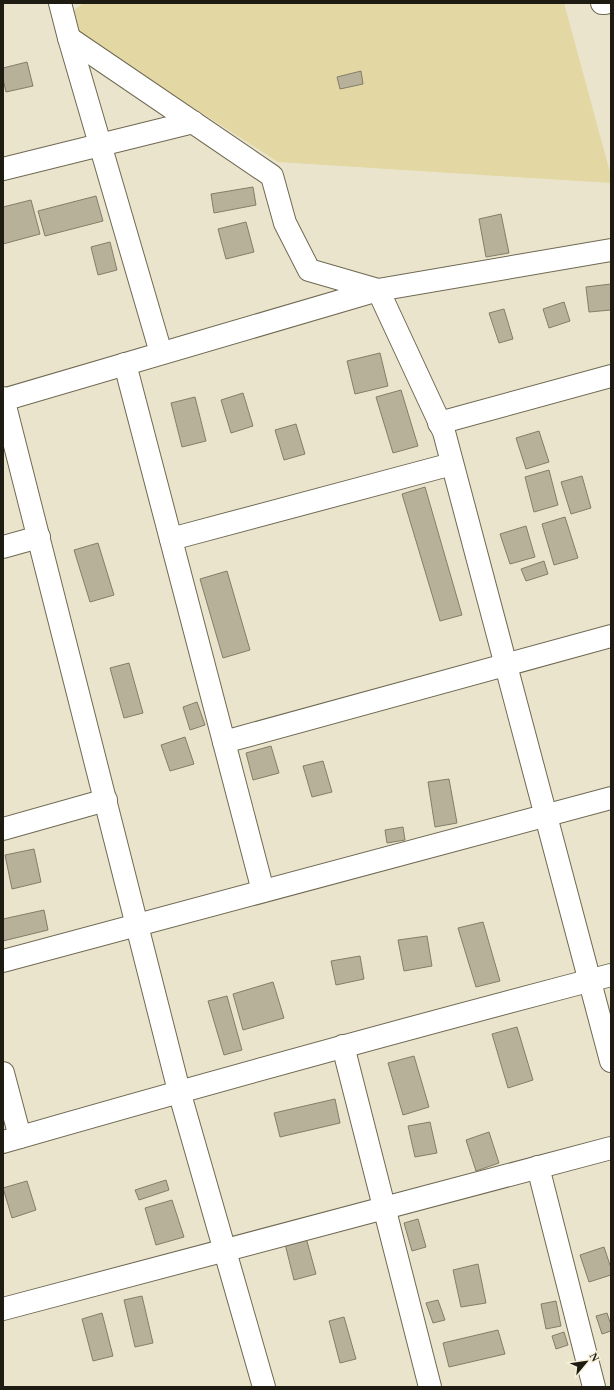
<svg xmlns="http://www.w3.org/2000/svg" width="614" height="1390" font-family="Georgia,serif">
<rect width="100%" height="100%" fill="#eae4cc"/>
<polygon fill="#e3d7a4" points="84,3 564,3 611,176 611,183 278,162 74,31 70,13"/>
<g fill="#b7b19a" stroke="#847e68">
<polygon points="27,62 33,86 6,92 3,79 3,68"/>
<polygon points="361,71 363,84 340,89 337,77"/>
<polygon points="253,187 256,205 214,213 211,194"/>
<polygon points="96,196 103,221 45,236 38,211"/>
<polygon points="31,200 40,234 3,244 3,207"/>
<polygon points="501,214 509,253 486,257 479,219"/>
<polygon points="246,222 254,252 226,259 218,229"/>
<polygon points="110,242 117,270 98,275 91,247"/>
<polygon points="611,284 611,310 589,312 586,287"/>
<polygon points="564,302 570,321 549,328 543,309"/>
<polygon points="504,309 513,339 499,343 489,313"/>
<polygon points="380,353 388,386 355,394 347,361"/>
<polygon points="401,390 418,446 393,453 376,397"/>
<polygon points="243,393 253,426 231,433 221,400"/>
<polygon points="195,397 206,441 182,447 171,403"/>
<polygon points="296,424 305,454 284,460 275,430"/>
<polygon points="539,431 549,462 526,469 516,438"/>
<polygon points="549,470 558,505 534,512 525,477"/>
<polygon points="582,476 591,508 571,514 561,482"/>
<polygon points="425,487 462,615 440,621 402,494"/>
<polygon points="565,517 578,558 554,565 542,524"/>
<polygon points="526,526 535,557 510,564 500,534"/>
<polygon points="98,543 114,595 90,602 74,550"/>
<polygon points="544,561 548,574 526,581 521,569"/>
<polygon points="227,571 250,650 223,658 200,579"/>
<polygon points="129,663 143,713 124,718 110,668"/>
<polygon points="197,702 205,725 190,730 183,707"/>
<polygon points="185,737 194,764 170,771 161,745"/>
<polygon points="271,746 279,773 253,780 246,753"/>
<polygon points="323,761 332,792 312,797 303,766"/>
<polygon points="449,779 457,823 435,827 428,782"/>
<polygon points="403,827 405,840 387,843 385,830"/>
<polygon points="34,849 41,882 12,889 5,855"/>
<polygon points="44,910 48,930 3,941 3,919"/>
<polygon points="483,922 500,981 476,987 458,928"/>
<polygon points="427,936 432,966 404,971 398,940"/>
<polygon points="360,956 364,979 336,985 331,961"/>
<polygon points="273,982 284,1018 243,1030 233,994"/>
<polygon points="227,996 242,1050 224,1055 208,1001"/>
<polygon points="517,1027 533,1080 508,1088 492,1034"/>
<polygon points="414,1056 429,1107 403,1115 388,1063"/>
<polygon points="335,1099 340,1123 280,1137 274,1113"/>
<polygon points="430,1122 437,1153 415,1157 408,1126"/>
<polygon points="489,1132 499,1163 476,1171 466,1140"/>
<polygon points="166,1180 169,1190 139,1200 135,1190"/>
<polygon points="27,1181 36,1210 12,1218 3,1188"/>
<polygon points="172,1200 184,1237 156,1245 145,1208"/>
<polygon points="418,1219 426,1247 412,1251 404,1223"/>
<polygon points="305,1234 316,1274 294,1280 284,1240"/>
<polygon points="604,1247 611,1268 611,1275 589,1282 580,1255"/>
<polygon points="478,1264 486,1303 461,1307 453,1270"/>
<polygon points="142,1296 153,1343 135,1347 124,1300"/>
<polygon points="438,1300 445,1320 433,1323 426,1303"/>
<polygon points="556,1301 561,1326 546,1329 541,1304"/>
<polygon points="102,1313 113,1356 93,1361 82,1319"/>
<polygon points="607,1313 611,1325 611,1331 602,1334 596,1316"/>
<polygon points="344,1317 356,1359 340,1363 329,1321"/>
<polygon points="498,1330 505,1354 449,1367 443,1343"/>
<polygon points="564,1332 568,1345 556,1349 552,1336"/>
</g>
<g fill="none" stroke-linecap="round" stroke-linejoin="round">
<defs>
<g id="minor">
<polyline points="60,3 69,38 161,353"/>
<polyline points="602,3 605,3"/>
<polyline points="69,38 272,176 285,223 309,270 378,290 444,432 611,1061"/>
<polyline points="3,169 193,122"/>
<polyline points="125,364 263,891"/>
<polyline points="3,398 179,1091 264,1387"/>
<polyline points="3,400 378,290 611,250"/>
<polyline points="439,423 611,376"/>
<polyline points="171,539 452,464"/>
<polyline points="3,547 39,537"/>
<polyline points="224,742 611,636"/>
<polyline points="3,829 106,800"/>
<polyline points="3,961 611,798"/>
<polyline points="343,1046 430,1387"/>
<polyline points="3,1073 20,1137"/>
<path d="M3 1142C205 1084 408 1028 611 975"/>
<polyline points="538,1167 594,1387"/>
<polyline points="3,1309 611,1148"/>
</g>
</defs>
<use href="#minor" stroke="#6f6953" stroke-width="24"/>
<use href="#minor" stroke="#fff" stroke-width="22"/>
</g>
<rect width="614" height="1390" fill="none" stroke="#1d1b12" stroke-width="8"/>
<g transform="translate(586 1362) rotate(61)" stroke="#f8f1d9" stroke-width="3" paint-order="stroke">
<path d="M0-3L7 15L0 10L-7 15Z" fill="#1d1b12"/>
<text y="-6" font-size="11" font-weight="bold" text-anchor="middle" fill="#1d1b12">N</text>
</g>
</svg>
